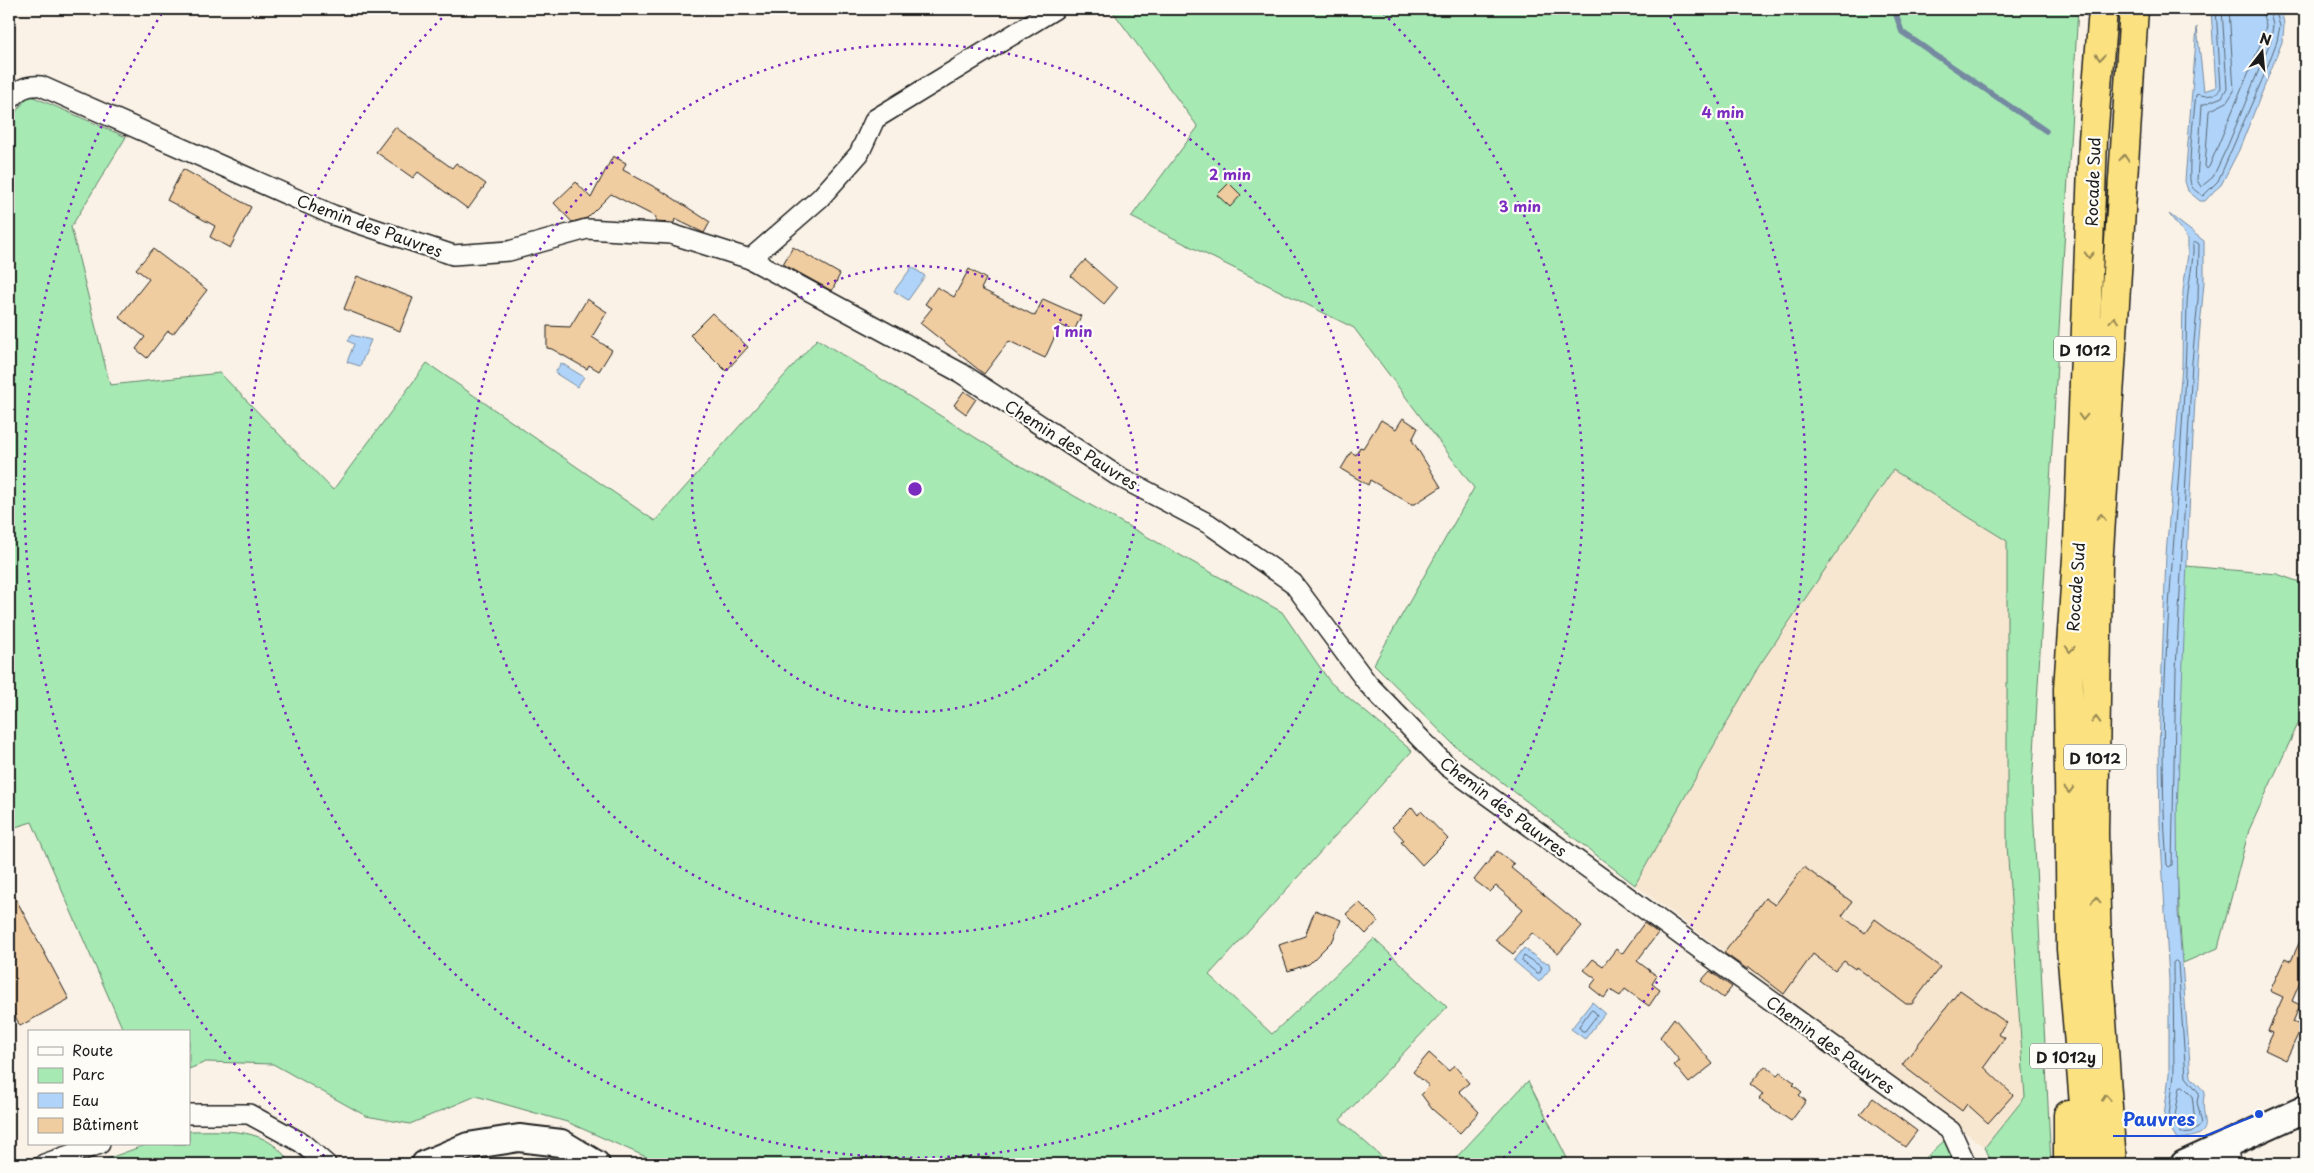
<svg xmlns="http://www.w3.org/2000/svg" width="2314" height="1173" font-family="'Playpen Sans',sans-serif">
<rect width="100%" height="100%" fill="#faf2e6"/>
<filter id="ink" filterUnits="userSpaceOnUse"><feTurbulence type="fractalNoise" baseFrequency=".02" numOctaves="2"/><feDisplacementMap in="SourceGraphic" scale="10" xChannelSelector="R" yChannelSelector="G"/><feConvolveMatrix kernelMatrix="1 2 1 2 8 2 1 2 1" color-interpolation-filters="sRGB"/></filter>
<g filter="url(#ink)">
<polygon fill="#f7e7d1" points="1893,470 2007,541 2007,845 2025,1097 1985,1147 1635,885 1759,666"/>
<g fill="#a6e9b3" stroke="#618268">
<polygon points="1111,9 2078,9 2032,787 2051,1164 1992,1164 1985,1147 2025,1097 2007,845 2007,541 1893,470 1759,666 1635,885 1455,746 1374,664 1474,488 1354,328 1131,217 1198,127"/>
<polygon points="29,95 126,137 71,227 110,385 220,373 333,490 427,363 655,521 817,339 1026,469 1282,612 1330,682 1412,751 1209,975 1272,1034 1374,939 1447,1007 1340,1120 1390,1164 662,1164 567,1122 476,1096 410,1124 366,1116 273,1064 206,1062 189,1069 189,1032 124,1032 32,822 9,829 9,121"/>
<path d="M2186 566 2277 574 2305 584V709L2249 830 2218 948 2183 963C2170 831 2180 698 2186 566Z"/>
<polygon points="1528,1081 1570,1164 1450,1164"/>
<path d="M189 1131C226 1131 269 1126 290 1164H93L148 1144H189Z"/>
<polygon points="1946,1139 1956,1164 1919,1164"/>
</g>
<g fill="#b0d4f9" stroke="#758aa1">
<path d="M2211 9H2279C2286 20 2284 30 2282 42L2239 150 2221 185 2215 190 2205 201H2200L2188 191 2185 181 2197 27 2204 91 2216 87Z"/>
<path d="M2169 214 2204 241V282L2197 362 2189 512 2177 810 2178 913 2191 1077 2205 1092C2197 1120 2223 1135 2177 1139L2164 1117 2169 1074V980L2160 824 2159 750 2166 555 2182 366 2183 291 2188 254V239Z"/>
<polygon points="912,267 925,276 908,300 894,291"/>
<polygon points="351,335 371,340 360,366 347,362 354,344 348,341"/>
<polygon points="561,363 584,377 577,387 555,373"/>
<polygon points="1524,948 1541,961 1549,963 1550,969 1539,982 1514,961"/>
<polygon points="1592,1002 1605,1013 1585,1039 1571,1029"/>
</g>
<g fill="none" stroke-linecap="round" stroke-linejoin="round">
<g stroke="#576674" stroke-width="1">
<path d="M2216 9 2221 88C2217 95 2205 98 2199 94L2196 95C2194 110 2187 175 2191 185 2193 190 2199 193 2203 196L2218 181 2265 73 2277 41 2280 26 2275 9"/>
<polyline points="2222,9 2227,88 2222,97 2202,105 2197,180 2201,187 2213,177 2228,145 2271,40 2273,25 2269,9"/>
<polyline points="2229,9 2234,91 2227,102 2209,111 2205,166 2207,169 2209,167 2263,38 2266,25 2261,9"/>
<path d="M2196 242 2199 244 2198 300 2192 362 2176 669 2172 865 2169 867 2167 865C2152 677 2185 490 2187 303 2188 283 2194 263 2193 244Z"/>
<polygon points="1524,956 1542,967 1540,973 1537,973 1522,961"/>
<polygon points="2176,961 2178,963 2186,1077 2199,1093 2197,1102 2202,1124 2191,1132 2181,1133 2169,1116 2174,1074 2173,963"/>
<polygon points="1591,1010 1594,1011 1597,1015 1585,1031 1582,1031 1579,1027"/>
<polygon points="2183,1086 2192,1095 2195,1122 2189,1126 2182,1126 2175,1116 2180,1087"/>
</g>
<polyline stroke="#758aa1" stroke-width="5.5" points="1894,9 1902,32 2046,131"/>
</g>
<g fill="#f0cca1" stroke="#1c1c1c">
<polygon points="395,127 452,168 456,163 486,184 468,209 418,172 413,178 376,152"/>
<polygon points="613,156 626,163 623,170 662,191 710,222 704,233 675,219 674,223 655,222 656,217 611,194 587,218 572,222 554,203 576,182 591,198"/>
<polygon points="183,169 251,207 230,248 210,237 215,226 167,200"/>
<polygon points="1229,183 1241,195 1230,207 1217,195"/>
<polygon points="793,247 840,274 832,291 783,264"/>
<polygon points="153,249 207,290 173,334 168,331 147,358 136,349 145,337 119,317 149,279 136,269"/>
<polygon points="1085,260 1117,288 1104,304 1071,276"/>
<polygon points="969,269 986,279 981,289 1035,316 1043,299 1081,316 1074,331 1060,325 1045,358 1009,341 984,374 920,323 932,308 925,304 937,287 954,297"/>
<polygon points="357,276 413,298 400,331 344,309"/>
<polygon points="587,299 607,312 592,337 612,350 599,371 589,365 587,369 552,349 547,348 547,326 570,327"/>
<polygon points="712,313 748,347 726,371 690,335"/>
<polygon points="964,391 976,399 966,414 954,405"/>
<polygon points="1403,418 1418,428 1412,440 1441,487 1415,504 1411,504 1370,480 1368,485 1341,469 1351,452 1356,455 1360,447 1363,448 1381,420 1396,429"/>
<polygon points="1412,807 1418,815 1421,811 1448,839 1422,865 1401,842 1404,840 1392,827"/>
<polygon points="1497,851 1514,864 1511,868 1582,926 1558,954 1532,933 1513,954 1495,940 1523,909 1496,886 1490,892 1474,880"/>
<polygon points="1804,867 1852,902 1842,916 1865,933 1875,919 1940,967 1912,1004 1906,1004 1856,967 1855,969 1844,961 1835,971 1813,954 1784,994 1749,967 1747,969 1724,953 1765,898 1775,905"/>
<polygon points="9,886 69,999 20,1026 9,1004"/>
<polygon points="1359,902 1378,921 1366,934 1346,914"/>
<polygon points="1315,910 1341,920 1333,940 1309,964 1288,971 1279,945 1305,936"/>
<polygon points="1644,923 1658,933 1637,961 1657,976 1652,984 1660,990 1649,1006 1625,989 1620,996 1610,990 1604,998 1590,987 1596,979 1584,970 1593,959 1603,966 1616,949 1622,954"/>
<polygon points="2305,930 2305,971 2292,1001 2300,1005 2293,1022 2302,1026 2286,1060 2265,1050 2273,1033 2268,1031 2283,997 2270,991 2285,958 2291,961"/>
<polygon points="1710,971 1732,987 1723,998 1701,981"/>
<polygon points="1960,990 2007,1023 1998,1034 2005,1038 1984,1067 2013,1095 1988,1123 1967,1104 1962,1111 1902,1065"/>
<polygon points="1674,1018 1713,1064 1689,1083 1674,1065 1680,1061 1660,1037"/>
<polygon points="1429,1053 1449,1071 1454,1065 1469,1083 1459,1091 1479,1112 1460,1133 1432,1109 1421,1094 1429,1086 1413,1072"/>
<polygon points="1765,1066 1777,1075 1780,1072 1795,1083 1793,1085 1802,1092 1799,1095 1806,1101 1791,1121 1759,1099 1763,1094 1750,1084"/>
<polygon points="1873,1098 1917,1131 1905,1147 1860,1114"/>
</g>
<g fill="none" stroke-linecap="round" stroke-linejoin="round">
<defs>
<g id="street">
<path d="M9 100C19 89 26 85 41 86L333 215 453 255 509 251 587 229 671 234 750 259 961 373 1116 475 1209 524 1293 583 1368 684 1447 766 1951 1131 1966 1164"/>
<polyline points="750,259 820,198 859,154 875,119 1055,9"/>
<polyline points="189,1114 249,1114 302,1143 326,1164"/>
<polyline points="2226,1146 2231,1164"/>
<polyline points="44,1164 100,1144"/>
</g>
<g id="secondary">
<polyline points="425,1164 468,1146 519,1138 561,1143 596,1164"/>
<polyline points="2184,1164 2305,1109"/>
</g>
<g id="highway">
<polyline points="2068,1115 2068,1164"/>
<polyline points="2089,1164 2071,949 2068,689 2078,543 2093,140 2103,9"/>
<polyline points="2112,1164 2097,949 2094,833 2098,566 2134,9"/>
</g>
</defs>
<use href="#street" stroke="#1c1c1c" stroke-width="22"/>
<use href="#secondary" stroke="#1c1c1c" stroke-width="30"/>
<use href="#highway" stroke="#1c1c1c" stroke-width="31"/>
<use href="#street" stroke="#fdfcf7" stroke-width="19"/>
<use href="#secondary" stroke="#fdfcf7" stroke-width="26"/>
<use href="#highway" stroke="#fbe180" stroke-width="28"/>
</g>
<defs><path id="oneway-chevron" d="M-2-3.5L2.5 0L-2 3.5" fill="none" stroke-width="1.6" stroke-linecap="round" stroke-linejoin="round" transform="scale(1.25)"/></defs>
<g stroke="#978853">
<use href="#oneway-chevron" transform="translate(2100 57) rotate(94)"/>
<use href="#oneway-chevron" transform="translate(2124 158) rotate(-86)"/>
<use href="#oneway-chevron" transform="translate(2089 255) rotate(92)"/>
<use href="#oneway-chevron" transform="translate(2114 320) rotate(-86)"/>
<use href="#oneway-chevron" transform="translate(2083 417) rotate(92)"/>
<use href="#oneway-chevron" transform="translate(2101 517) rotate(-86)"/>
<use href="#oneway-chevron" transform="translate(2070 649) rotate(94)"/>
<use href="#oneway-chevron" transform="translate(2096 720) rotate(-89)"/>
<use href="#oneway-chevron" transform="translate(2069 790) rotate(89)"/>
<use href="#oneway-chevron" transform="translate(2096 900) rotate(-92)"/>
<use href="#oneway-chevron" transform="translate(2106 1098) rotate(-94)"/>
</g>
</g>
<g fill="none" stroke="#7b2cbf" stroke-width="2.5" stroke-dasharray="2.5 5">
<circle cx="915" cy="489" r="223"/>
<circle cx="915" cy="489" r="445"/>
<path d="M1383 13A668 668 0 1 1 447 13"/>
<path d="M330 1161A891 891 0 0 1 164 10M1666 10A891 891 0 0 1 1500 1161"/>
</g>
<g text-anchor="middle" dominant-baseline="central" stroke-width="4.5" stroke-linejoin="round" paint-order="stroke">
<g fill="#fdfcf7" stroke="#605f5e" stroke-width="1">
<rect x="2054" y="336.5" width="62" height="25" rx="4"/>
<rect x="2064" y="744.5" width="62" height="25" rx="4"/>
<rect x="2030" y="1043.5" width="72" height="25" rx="4"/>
</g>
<g font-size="15" font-weight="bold" fill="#1c1c1c">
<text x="2085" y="349">D 1012</text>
<text x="2095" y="757">D 1012</text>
<text x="2066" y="1056">D 1012y</text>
</g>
<g font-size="16" fill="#1c1c1c" stroke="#fdfcf7">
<text transform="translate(2092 182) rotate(-88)">Rocade Sud</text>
<text transform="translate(370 225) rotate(20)">Chemin des Pauvres</text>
<text transform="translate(1072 444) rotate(32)">Chemin des Pauvres</text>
<text transform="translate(2075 587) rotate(-86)">Rocade Sud</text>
<text transform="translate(1504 806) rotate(37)">Chemin des Pauvres</text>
<text transform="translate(1831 1044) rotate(36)">Chemin des Pauvres</text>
</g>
</g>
<circle cx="915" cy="489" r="8" fill="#7b2cbf" stroke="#fdfcf7" stroke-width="2.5"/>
<g font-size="15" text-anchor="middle" font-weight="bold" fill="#7b2cbf" stroke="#fdfcf7" stroke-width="4.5" stroke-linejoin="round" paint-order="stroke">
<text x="1723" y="118">4 min</text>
<text x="1230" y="180">2 min</text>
<text x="1520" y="212">3 min</text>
<text x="1073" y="337">1 min</text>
</g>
<path fill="none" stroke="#1d4ed8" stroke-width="2" d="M2259 1114L2205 1136H2113"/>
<circle fill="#1d4ed8" stroke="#fdfcf7" stroke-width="2" cx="2259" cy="1114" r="5"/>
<g font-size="18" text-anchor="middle" font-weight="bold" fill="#1d4ed8" stroke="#fdfcf7" stroke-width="4.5" stroke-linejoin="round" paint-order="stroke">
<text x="2159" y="1126">Pauvres</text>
</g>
<rect width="2314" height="1173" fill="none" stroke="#fdfcf7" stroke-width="30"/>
<rect x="15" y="15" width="2284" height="1143" fill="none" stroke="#1c1c1c" stroke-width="2" filter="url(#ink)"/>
<rect x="28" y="1030" width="162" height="115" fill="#fdfcf7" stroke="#a3a29f"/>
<rect x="38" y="1047" width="25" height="8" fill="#fdfcf7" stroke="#a3a29f"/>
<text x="72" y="1056" font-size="15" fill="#1c1c1c">Route</text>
<rect x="38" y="1068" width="25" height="15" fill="#a6e9b3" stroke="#a3a29f"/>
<text x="72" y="1080" font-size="15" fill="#1c1c1c">Parc</text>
<rect x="38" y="1093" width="25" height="15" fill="#b0d4f9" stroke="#a3a29f"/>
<text x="72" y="1106" font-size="15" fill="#1c1c1c">Eau</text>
<rect x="38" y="1118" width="25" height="15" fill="#f0cca1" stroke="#a3a29f"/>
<text x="72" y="1130" font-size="15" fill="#1c1c1c">Bâtiment</text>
<g transform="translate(2262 52) rotate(16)" stroke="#fdfcf7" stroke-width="4" paint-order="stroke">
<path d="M0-4L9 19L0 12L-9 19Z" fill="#1c1c1c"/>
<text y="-8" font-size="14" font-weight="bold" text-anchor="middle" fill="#1c1c1c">N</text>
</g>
</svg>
